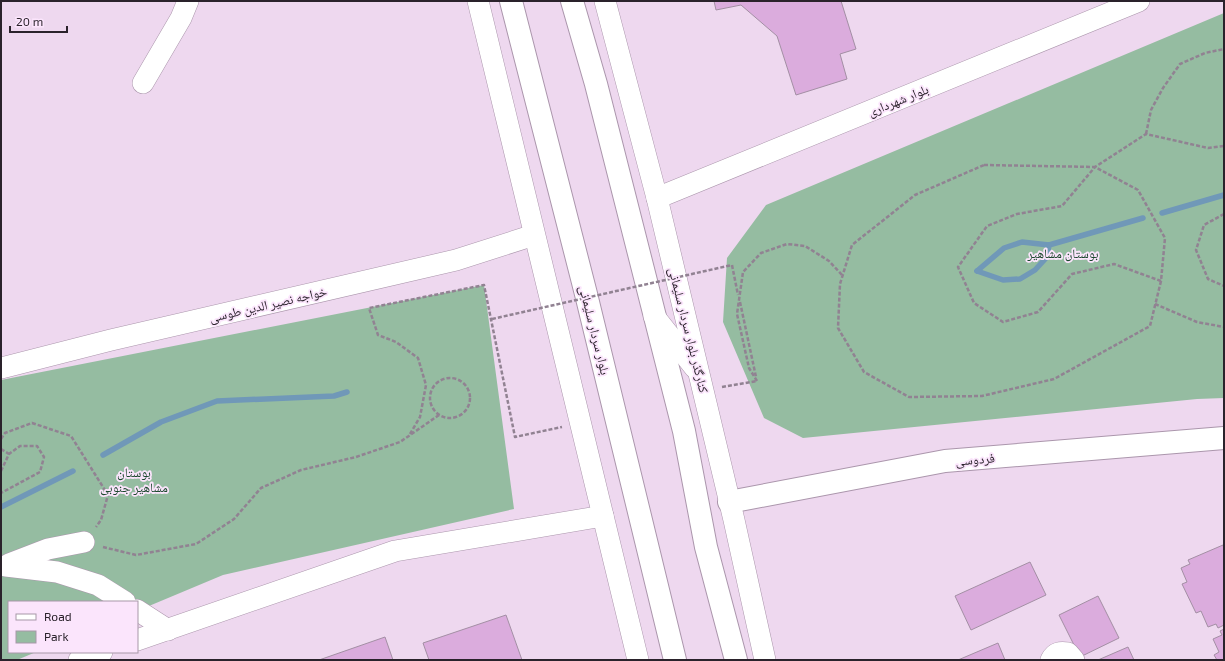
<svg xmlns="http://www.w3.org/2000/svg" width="1225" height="661" font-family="'Exo 2','Noto Naskh Arabic',sans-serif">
<rect width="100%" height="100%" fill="#eed8ef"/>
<g fill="#95bca1">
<polygon points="1224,13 1224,398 1197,399 803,438 764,418 723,322 727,258 766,205"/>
<polygon points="484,285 514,509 223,575 137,611 137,602 9,602 9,652 36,652 17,660 1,660 1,380"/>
</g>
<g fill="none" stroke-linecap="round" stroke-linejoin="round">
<g stroke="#7098b8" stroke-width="5.5">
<polyline points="1162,213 1224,195"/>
<polyline points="977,271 1004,248 1022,242 1049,245 1143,218"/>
<polyline points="977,271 1003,280 1020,279 1035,270 1047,257 1049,245"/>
<polyline points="103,455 161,422 217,401 334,396 347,392"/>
<polyline points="1,507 73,471"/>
</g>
</g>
<g fill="#dbacdd" stroke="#a38fa4">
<polygon points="714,1 841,1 856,49 840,54 847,79 796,95 777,36 741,5 716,10"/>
<polygon points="1223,545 1224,549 1224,625 1218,628 1216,624 1208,627 1201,611 1196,613 1182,584 1187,582 1181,568 1190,564 1188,560"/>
<polygon points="1030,562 1046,595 971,630 955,596"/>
<polygon points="1098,596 1119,638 1080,657 1059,615"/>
<polygon points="506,615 522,660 429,660 423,643"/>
<polygon points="1224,629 1224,660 1217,660 1214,655 1219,652 1213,639 1222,635 1220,631"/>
<polygon points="385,637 393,660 319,660"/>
<polygon points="998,643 1005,660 958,660"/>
<polygon points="1128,647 1134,660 1098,660"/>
</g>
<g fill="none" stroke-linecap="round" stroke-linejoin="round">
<defs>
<g id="minor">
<polyline points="478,1 638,660"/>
<polyline points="605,1 657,198 734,520 765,660"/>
<polyline points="143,83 181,18 188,1"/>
<polyline points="657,198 1139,1"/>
<polyline points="654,316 695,368"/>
<polyline points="1,368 111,340 456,260 534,235"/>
<polyline points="9,564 48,549 84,542"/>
<polyline points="6,566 57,572 98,585 125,602"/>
<polyline points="137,610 168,630"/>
<polyline points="137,640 395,551 603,516"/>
<polyline points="79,660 102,652"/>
<path d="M1051 660C1055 652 1060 652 1068 653L1074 660"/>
</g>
<g id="major">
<polyline points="511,1 586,294 675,660"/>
<polyline points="572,1 596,84 684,431 706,547 736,660"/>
<polyline points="729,502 945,461 1224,438"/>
</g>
</defs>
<use href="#minor" stroke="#ab96ac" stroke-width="22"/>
<use href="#major" stroke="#ab96ac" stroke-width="24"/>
<g stroke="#918292" stroke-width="2.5" stroke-dasharray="4 2" stroke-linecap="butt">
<polyline points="1146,134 1151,110 1163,88 1180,64 1205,53 1224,49"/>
<polygon points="984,165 1095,167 1138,190 1165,238 1161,281 1150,326 1054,379 982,396 909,397 864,372 838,328 840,284 852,245 915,195"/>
<polyline points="1224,214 1204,225 1196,250 1208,279 1224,286"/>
<polyline points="732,265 738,295"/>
<polyline points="1161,281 1114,264 1072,274 1038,312 1003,322 974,303 958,267 987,226 1017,214 1062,206 1095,167 1146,134 1208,148 1224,146"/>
<polyline points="740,302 756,377"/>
<polyline points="1155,304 1197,322 1224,327"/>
<circle cx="450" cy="398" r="20"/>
<polyline points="757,381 749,368 737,314 743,272 761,253 787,244 805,246 829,261 843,276"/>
<polyline points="722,387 757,381"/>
<polyline points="410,434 420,417 426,385 418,358 396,342 378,335 369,308 484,285 515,437 562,427"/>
<polyline points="1,439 5,433 32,423 71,436 108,495 101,520 96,527"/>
<polyline points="1,449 9,454"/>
<polyline points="1,471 9,454 20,446 37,446 44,457 40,472 1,493"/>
<polyline points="103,547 136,555 196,544 234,519 261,488 301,470 356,457 400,442 439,415"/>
</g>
<use href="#minor" stroke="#fff" stroke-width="21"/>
<use href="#major" stroke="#fff" stroke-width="22"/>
<polyline stroke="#918292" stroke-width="2.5" stroke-dasharray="4 2" stroke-linecap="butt" points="492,319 732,265"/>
</g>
<g text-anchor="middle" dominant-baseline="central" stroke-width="3.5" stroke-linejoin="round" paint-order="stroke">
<g font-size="13" fill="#2a222b" stroke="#fbe5fc">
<text transform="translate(898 100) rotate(-22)">بلوار شهرداری</text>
<text transform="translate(268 304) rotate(-13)">خواجه نصیر الدین طوسی</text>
<text transform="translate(595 330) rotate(76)">بلوار سردار سلیمانی</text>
<text transform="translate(689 330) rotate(76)">کنارگذر بلوار سردار سلیمانی</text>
<text transform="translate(975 459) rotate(-5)">فردوسی</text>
</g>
<g font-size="13" fill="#1a472c" stroke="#fbe5fc">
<text x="1063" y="253">بوستان مشاهیر</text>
<text x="134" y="472">بوستان<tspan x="134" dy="15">مشاهیر جنوبی</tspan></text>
</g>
</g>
<rect width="1225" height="661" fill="none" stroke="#2a222b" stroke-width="4"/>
<rect x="8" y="601" width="130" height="52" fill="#fbe5fc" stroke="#a797a8"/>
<rect x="16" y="614" width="20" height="6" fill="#ffffff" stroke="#a797a8"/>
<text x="44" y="621" font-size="12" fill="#2a222b">Road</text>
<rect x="16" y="631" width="20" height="12" fill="#95bca1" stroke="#a797a8"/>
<text x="44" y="641" font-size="12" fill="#2a222b">Park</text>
<path d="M10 26v6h57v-6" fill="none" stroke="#2a222b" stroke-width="2"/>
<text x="16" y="26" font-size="12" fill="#2a222b" stroke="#fbe5fc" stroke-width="3" paint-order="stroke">20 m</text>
</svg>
